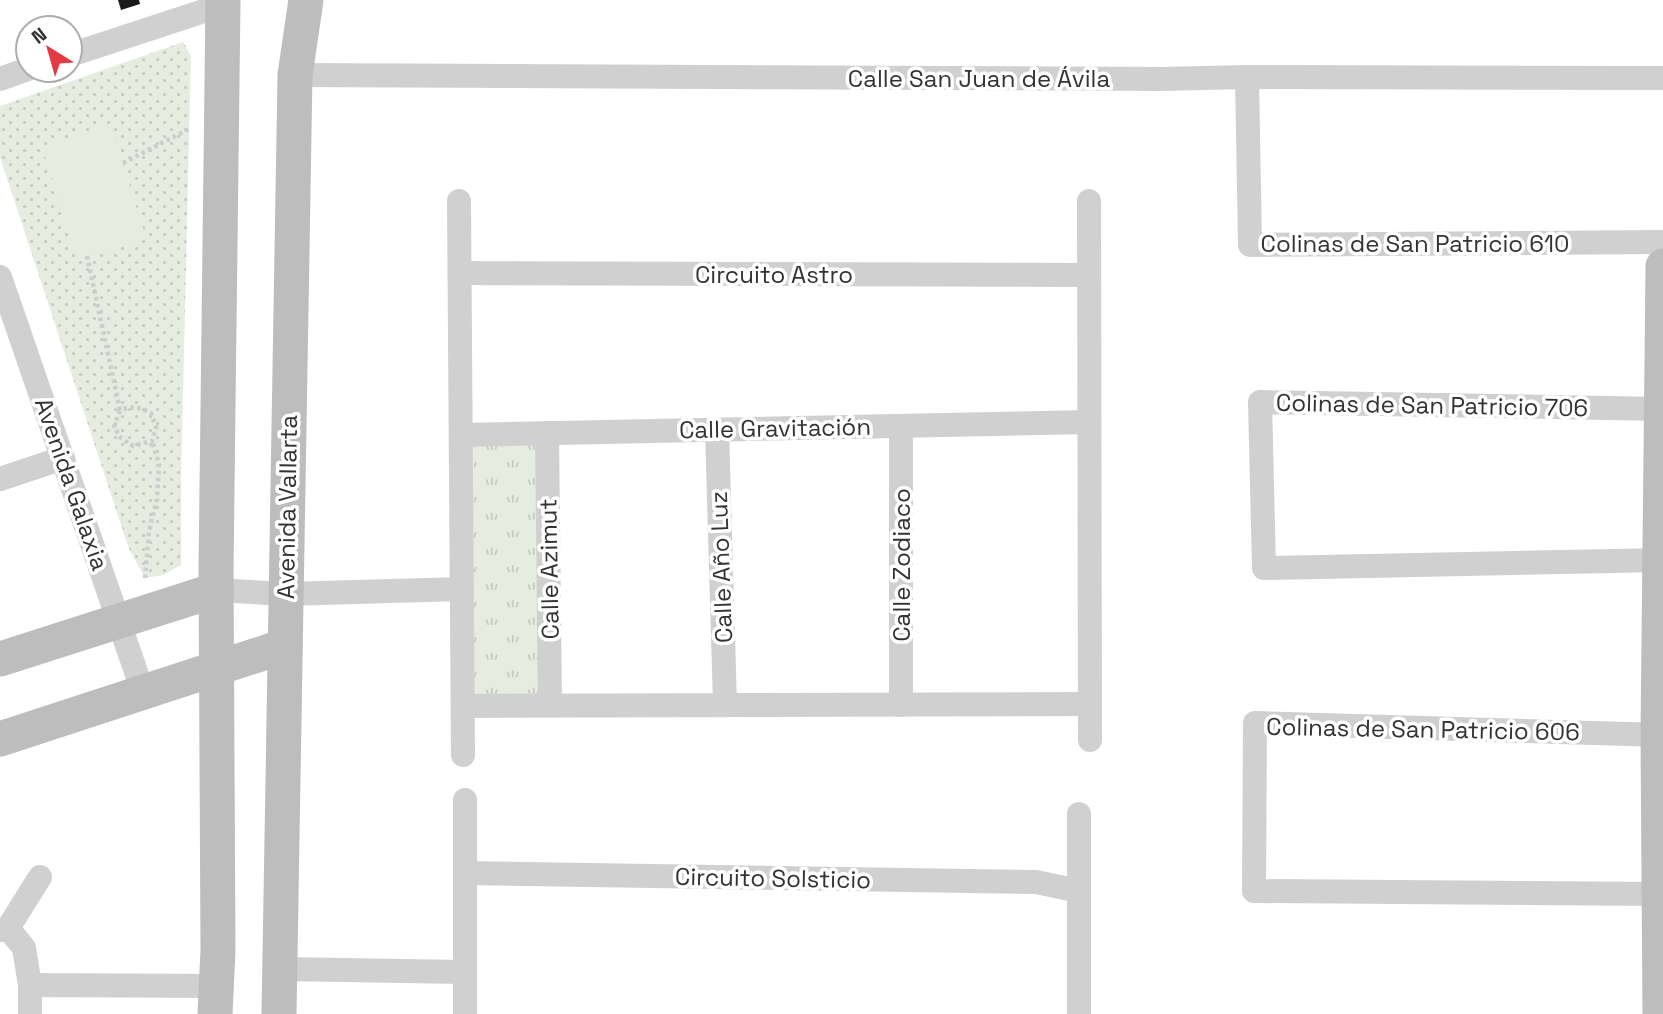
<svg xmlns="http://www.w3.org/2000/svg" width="1663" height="1014" font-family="'Space Grotesk',sans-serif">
<defs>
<pattern id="grass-tufts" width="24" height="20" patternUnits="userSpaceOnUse" patternTransform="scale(1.75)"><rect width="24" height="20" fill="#e6ecdf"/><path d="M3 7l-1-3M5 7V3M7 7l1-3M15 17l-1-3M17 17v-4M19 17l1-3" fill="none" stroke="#c6cbc0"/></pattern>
<pattern id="park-dots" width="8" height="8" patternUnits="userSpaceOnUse" patternTransform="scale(1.75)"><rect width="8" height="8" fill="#e6ecdf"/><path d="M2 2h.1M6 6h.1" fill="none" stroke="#c6cbc0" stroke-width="1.8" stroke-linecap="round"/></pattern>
</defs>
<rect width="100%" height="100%" fill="#fff"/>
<polygon fill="url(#grass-tufts)" points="544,438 550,705 463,706 466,443"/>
<polygon fill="url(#park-dots)" points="183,42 191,56 181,477 181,565 163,575 145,578 129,549 0,157 0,106"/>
<polygon fill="#e6ecdf" points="111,125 146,238 77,260 42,147"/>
<polygon fill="#1a1a1a" points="118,0 139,0 140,4 121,10"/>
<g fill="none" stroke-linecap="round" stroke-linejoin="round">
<g stroke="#cdcdcd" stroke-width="4.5" stroke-dasharray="3.5 3.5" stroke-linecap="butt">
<polyline points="123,163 189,129"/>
<path d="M87 256 120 410C133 406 139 407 151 413L156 428 152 441 133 446 121 438 114 427 120 410"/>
<polyline points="145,578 149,531 157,499 159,464 152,441"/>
</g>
<g stroke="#d0d0d0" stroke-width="24">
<polyline points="70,55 222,5"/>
<polyline points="295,75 1160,79 1247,77 1663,78"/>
<polyline points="1247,77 1250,245 1663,242"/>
<polyline points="0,79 28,69"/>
<polyline points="459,201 463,755"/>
<polyline points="1089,201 1090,740"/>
<polyline points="460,273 1089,275"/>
<polyline points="0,277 143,692"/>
<polyline points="1663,409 1260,402 1264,568 1663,560"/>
<polyline points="717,430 725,705"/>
<polyline points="547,433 550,705"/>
<polyline points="461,435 1089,422"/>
<polyline points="0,479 63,458"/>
<polyline points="216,590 285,594 462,589"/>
<polyline points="901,705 901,426"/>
<polyline points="463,706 1090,704"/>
<polyline points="1663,735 1255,723 1254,891 1663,894"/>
<polyline points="465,873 1036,882 1079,891"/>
<polyline points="8,928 24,948 30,985 30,1014"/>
<polyline points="0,930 8,928 40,877"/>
<polyline points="281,969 464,972"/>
<polyline points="30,985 216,986"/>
<polyline points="465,1014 465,800"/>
<polyline points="1079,1014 1079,814"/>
</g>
<g stroke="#bdbdbd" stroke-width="35">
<polyline points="0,659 216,590"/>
<polyline points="0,739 285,646"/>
<polyline points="215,1014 218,950 216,571 223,0"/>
<polyline points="279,1014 295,75 306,0"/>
<polyline points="1660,1014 1658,735 1663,266"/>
</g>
</g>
<g text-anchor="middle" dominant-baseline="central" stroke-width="7" stroke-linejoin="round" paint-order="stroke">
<g font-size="24" fill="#333" stroke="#fff">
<text x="979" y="78">Calle San Juan de Ávila</text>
<text x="1415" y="243">Colinas de San Patricio 610</text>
<text x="774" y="274">Circuito Astro</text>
<text transform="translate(1432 405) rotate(1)">Colinas de San Patricio 706</text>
<text transform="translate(775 428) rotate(-1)">Calle Gravitación</text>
<text transform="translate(72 484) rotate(71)">Avenida Galaxia</text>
<text transform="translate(287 507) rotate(-89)">Avenida Vallarta</text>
<text transform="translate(901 565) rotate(-90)">Calle Zodiaco</text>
<text transform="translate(721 567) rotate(-92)">Calle Año Luz</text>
<text transform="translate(549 569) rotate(-91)">Calle Azimut</text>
<text transform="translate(1423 729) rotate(1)">Colinas de San Patricio 606</text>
<text transform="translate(773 878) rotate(1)">Circuito Solsticio</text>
</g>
</g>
<g transform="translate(49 49) rotate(323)"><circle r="33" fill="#ffffff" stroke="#adadad" stroke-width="2"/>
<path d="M0-5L12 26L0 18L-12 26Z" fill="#e63946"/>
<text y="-10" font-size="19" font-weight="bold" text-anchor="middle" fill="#333333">N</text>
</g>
</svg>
